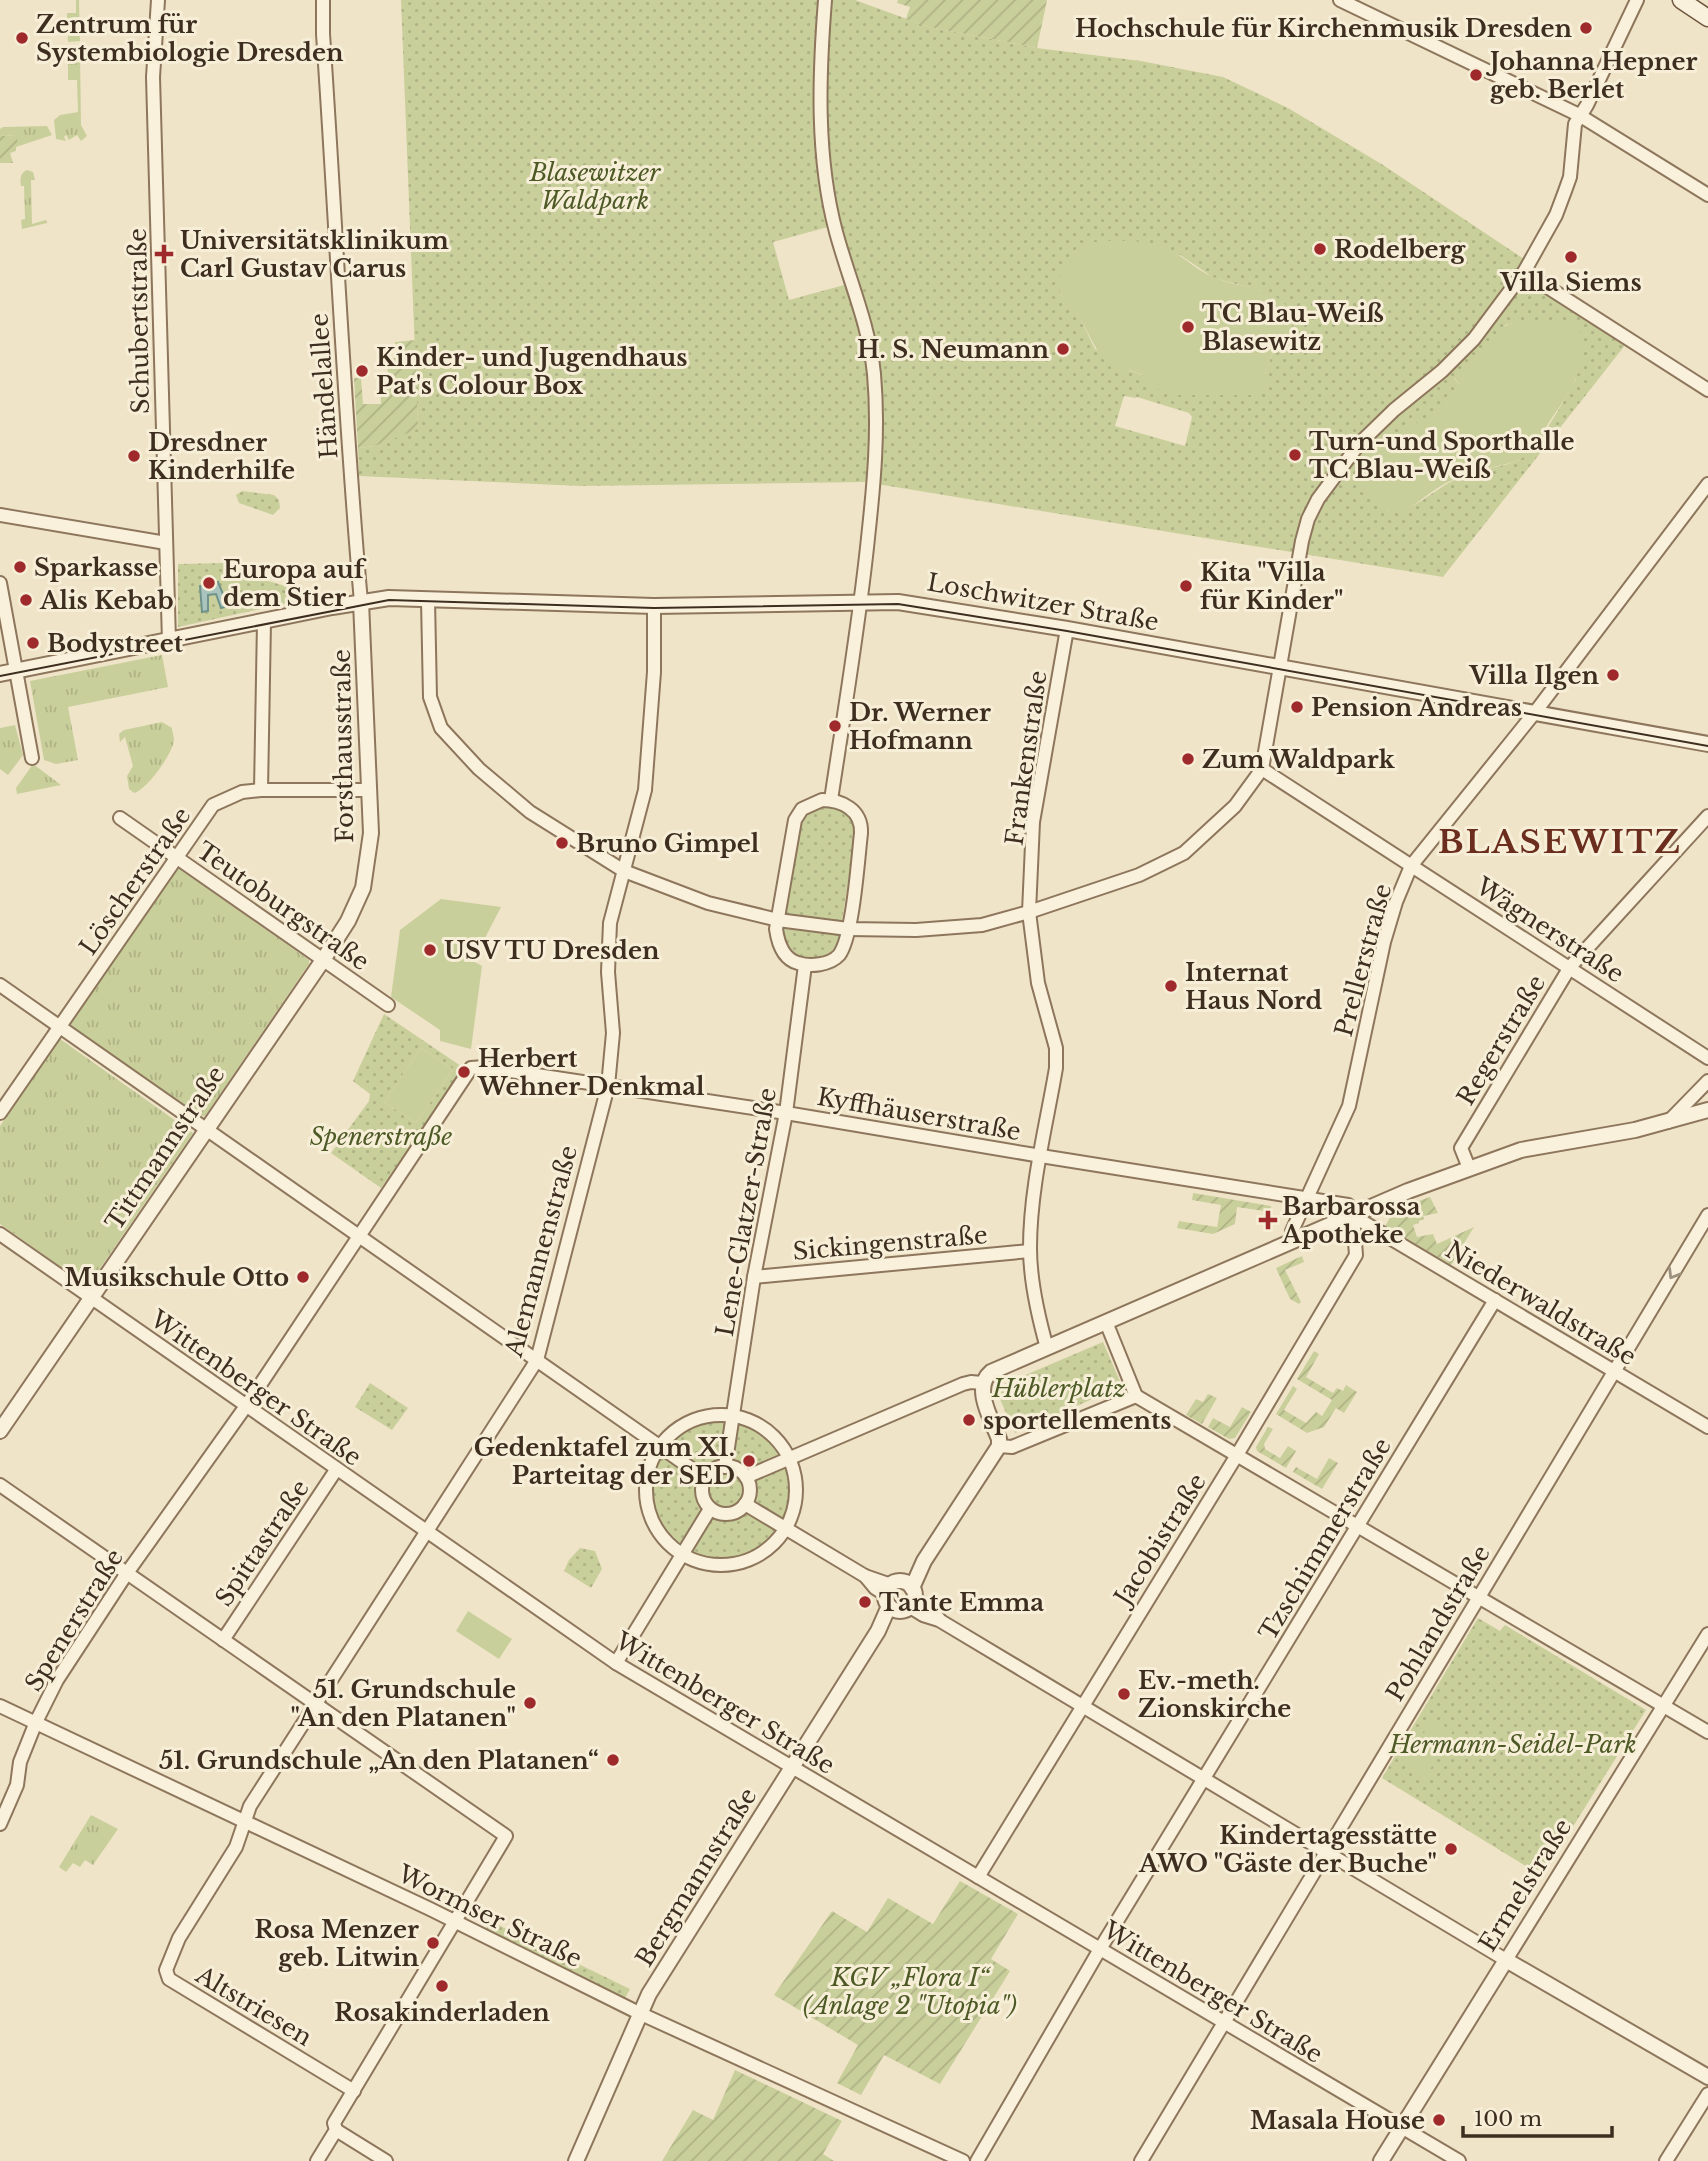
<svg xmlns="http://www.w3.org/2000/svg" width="1708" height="2161" font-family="'Libre Baskerville',serif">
<defs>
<pattern id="grass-tufts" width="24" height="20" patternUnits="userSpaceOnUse" patternTransform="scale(1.75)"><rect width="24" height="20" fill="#c9cf9b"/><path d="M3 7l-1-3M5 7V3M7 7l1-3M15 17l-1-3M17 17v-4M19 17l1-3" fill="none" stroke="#aeb285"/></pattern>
<pattern id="park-dots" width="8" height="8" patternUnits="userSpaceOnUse" patternTransform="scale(1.75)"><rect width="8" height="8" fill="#c9cf9b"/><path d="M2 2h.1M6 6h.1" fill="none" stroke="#aeb285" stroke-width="1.8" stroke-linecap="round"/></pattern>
<pattern id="garden-furrows" width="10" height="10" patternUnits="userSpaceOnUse" patternTransform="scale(1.75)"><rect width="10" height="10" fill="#c9cf9b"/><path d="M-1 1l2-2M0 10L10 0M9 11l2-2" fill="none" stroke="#aeb285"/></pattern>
</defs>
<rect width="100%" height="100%" fill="#f0e4c8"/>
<g fill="url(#grass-tufts)">
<polygon points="76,0 79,0 80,41 68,42 67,13 76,13"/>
<polygon points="68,50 80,50 81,125 87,136 81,141 77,135 69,140 66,135 64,137 66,141 56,139 54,120 60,115 78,112 77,80 68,80"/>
<polygon points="47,126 52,135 19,146 15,135 0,136 0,129 3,127"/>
<path d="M27 170 33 172 35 180H31L32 224 46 220 47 223 22 229 21 220 25 219 24 186H21C20 179 20 173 27 170Z"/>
<polygon points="162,655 168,687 68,707 78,760 56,764 44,760 30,681"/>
<path d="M162 722 172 728C172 732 174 736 174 740 173 753 147 790 134 793L129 789 127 776 133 766 125 737 120 742 119 734 124 730Z"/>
<polygon points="15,725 23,755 8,775 0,769 0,728"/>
<polygon points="33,764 61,785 17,794 16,788"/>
<polygon points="178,868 309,960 309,964 205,1116 201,1116 70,1025"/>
<polygon points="60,1039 193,1133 88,1286 0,1224 0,1126"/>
<polygon points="91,1815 118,1829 93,1865 85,1860 80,1867 73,1863 66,1872 59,1867"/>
</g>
<g fill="url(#park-dots)" fill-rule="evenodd">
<path d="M401 0H855L929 27 1037 48 1141 61 1223 77 1288 108 1383 165 1524 259 1515 273 1626 344 1443 577 865 482 581 486 359 476 358 448 375 446 418 428ZM828 227 844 285 789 300 773 242ZM1102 242H1143L1180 255 1214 278 1262 291 1278 339 1265 373 1268 375 1261 394 1170 395 1146 376 1128 370 1095 349 1079 316 1061 295ZM1567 321 1576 379C1564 400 1538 450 1518 460 1505 467 1485 468 1470 471L1469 475C1439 481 1416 514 1388 512L1379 448 1447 407 1459 384 1454 378 1500 344 1505 325 1517 322ZM1124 396 1136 398 1137 397 1189 413 1192 417 1185 446 1115 426Z"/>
<polygon points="242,491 274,495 279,500 280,508 273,515 239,503 236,495"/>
<polygon points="225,563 238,572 292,588 299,596 297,601 178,627 178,564"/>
<path d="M821 806C839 807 850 812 856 830L839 941C824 969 784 965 781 931 780 923 784 912 786 904 790 877 795 850 799 823L803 814Z"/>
<path d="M384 1014 464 1068 381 1188 331 1153 369 1101 370 1094 353 1081ZM421 1048 453 1069 416 1123 384 1102Z"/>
<polygon points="1103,1342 1122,1386 1015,1433 995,1388"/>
<polygon points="370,1383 408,1408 392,1430 355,1407"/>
<circle cx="721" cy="1489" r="72"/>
<polygon points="580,1548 595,1551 602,1569 591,1588 564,1571 569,1560"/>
<polygon points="1478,1618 1500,1631 1505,1625 1646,1710 1542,1876 1382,1778"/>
<polygon points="490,1921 630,1989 624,2000 484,1933"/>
</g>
<g fill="url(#garden-furrows)">
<polygon points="898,0 1047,0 1037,48 929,27 906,19 910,7 897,3"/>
<polygon points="16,135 19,146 16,147 16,151 10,153 13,163 0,163 0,136"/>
<polygon points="415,340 418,429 375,446 358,448 354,378 361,378 363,404 381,404 380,380 388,379 387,359 396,358 395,342"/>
<polygon points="1193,1193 1271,1206 1271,1212 1237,1207 1235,1224 1213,1234 1177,1228 1179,1221 1217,1227 1221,1205 1192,1200"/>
<polygon points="1430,1197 1438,1213 1423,1216 1424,1219 1419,1221 1419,1223 1413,1225 1417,1237 1433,1234 1437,1244 1474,1227 1451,1265 1385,1226 1396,1209"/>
<polygon points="1302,1256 1304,1262 1285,1270 1301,1302 1299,1304 1290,1299 1276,1268"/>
<polygon points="1314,1351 1319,1354 1306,1377 1333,1393 1337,1388 1343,1391 1346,1385 1357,1392 1344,1413 1336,1408 1324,1427 1307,1433 1276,1414 1293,1386 1297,1389 1284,1410 1306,1423 1316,1412 1322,1416 1332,1400 1297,1379"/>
<polygon points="1208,1394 1217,1398 1202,1424 1186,1415 1196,1399 1203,1402"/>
<polygon points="1242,1407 1251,1412 1235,1438 1229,1439 1208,1427 1213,1418 1230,1427"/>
<polygon points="1268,1427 1273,1429 1264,1444 1265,1449 1280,1458 1288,1446 1296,1451 1286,1468 1257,1451 1256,1447"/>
<polygon points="1329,1458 1338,1463 1322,1489 1293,1472 1296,1467 1317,1479"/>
<polygon points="960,1881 1018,1914 991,1959 1010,1971 940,2084 884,2055 861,2095 837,2083 858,2045 774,1995 832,1911 867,1932 888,1898 933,1924"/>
<polygon points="735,2070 842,2121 823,2154 834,2161 662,2161 693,2110 713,2120"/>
</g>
<g fill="#c9cf9b">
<path d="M1122 241C1134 241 1148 241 1160 245 1179 252 1193 268 1211 276 1235 288 1267 285 1287 306 1296 316 1292 332 1288 343L1278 339 1265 373 1269 375 1261 395H1170L1144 383 1146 376 1129 370 1125 376C1099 365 1093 339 1079 317 1074 309 1066 304 1062 296 1051 279 1068 253 1084 245 1094 240 1110 241 1122 241Z"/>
<path d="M1567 321C1579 325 1582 334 1582 346 1583 378 1565 398 1548 424 1541 434 1538 447 1527 455 1512 466 1488 467 1470 471V475C1451 478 1437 488 1422 499 1415 504 1407 511 1398 512 1387 514 1377 508 1371 499 1344 451 1415 425 1447 407V397L1459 384 1454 377 1484 346 1500 343V330C1514 316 1548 321 1567 321Z"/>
<polygon points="441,899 501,907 473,961 482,966 471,1049 440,1041 440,1030 391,997 400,930"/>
<polygon points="421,1048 453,1069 416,1123 384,1102"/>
<polygon points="468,1611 512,1639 499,1659 456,1631"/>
<polygon points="1432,1719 1453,1731 1425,1778 1405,1765"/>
</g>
<polygon fill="#a9c4bc" stroke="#6f938a" stroke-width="2" points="218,582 228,606 221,608 216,594 208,595 208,611 202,612 200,586"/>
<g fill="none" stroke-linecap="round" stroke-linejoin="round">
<defs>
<g id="minor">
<polyline points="158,0 153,77 169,641"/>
<path d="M323 0V34C336 223 344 413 361 602"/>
<path d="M825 0C819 76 816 157 836 232 849 280 869 324 874 374 879 430 874 483 868 538 859 626 844 713 831 800"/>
<polyline points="1340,0 1579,115 1708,195"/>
<polyline points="1524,272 1708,390"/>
<polyline points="0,515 166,543"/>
<polyline points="0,583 32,758"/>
<polyline points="428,600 430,697 441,728 479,769 530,812 624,871 708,903 778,920 848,929 916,930 982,925 1029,912 1139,875 1184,853 1235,806 1262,769 1302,541 1308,519 1318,499 1359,444 1394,410 1442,371 1474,339 1524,272 1556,215 1565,191 1570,177 1575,124 1587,105 1637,0"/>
<polyline points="1262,769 1708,1058"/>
<polyline points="261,790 264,622"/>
<path d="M822 800C842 800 862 810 861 833 858 859 853 937 839 955 830 965 810 967 798 963 783 959 778 943 776 929L795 820 802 809Z"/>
<polyline points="120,818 388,1005"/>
<polyline points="0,985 705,1478"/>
<polyline points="0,1113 213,805 242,792 261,790 370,790"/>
<polyline points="1668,1122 1708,1081"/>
<polyline points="1469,1168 1461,1148 1570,967 1708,816"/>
<polyline points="1353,1216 1708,1427"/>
<polyline points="0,1234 616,1663 1459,2161"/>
<polyline points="1296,1240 1292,1231 1349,1106 1384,942 1396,902 1411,866 1536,711 1708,484"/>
<polyline points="754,1277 1030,1251"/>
<path d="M1047 1348C1038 1316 1030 1282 1030 1248 1030 1188 1046 1127 1056 1068V1048L1038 983 1029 912 1033 822 1067 629"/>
<polyline points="1136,1396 1708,1732"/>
<circle cx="721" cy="1490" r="75"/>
<polyline points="999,1446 1012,1447 1136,1396 1106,1322"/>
<circle cx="726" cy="1490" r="24"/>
<polyline points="725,1467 754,1277 786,1113 805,965"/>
<polyline points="746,1477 963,1384 971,1382 982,1383"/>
<polyline points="0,1485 506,1836 334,2123 336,2130 317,2161"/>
<polyline points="745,1504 865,1576 891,1585"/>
<polyline points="865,1576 875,1588 886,1595"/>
<polyline points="915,1599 928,1607 939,1619"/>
<polyline points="910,1607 923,1615 939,1620 1506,1960 1708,1634"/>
<polyline points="223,1640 336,1470"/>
<polyline points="616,1663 710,1509"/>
<polyline points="0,1706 430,1909 639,2013 963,2161"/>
<polyline points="0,1824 17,1785 20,1762 36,1722 57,1680 127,1573 246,1406 471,1068 484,1067 786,1113 1041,1156 1348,1205 1353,1216 1356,1255 1237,1455 978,1877"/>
<polyline points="354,2091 169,1979 166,1970 179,1938 236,1847 250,1806 537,1360 608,1086 613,1033 608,972 610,923 645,790 654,672 654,606"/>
<polyline points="336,2130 386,2161"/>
<polyline points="977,2161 1100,1949 1495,1300"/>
<polyline points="1141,2161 1708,1215"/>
<polyline points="1666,2161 1708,2094"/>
</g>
<g id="tertiary">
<polyline points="0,674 332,607 389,598 654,606 898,602 1067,629 1708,744"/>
<polyline points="0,1431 323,960 348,921 363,888 371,833 361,602"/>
<circle cx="900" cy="1596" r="15"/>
<path d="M912 1588 924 1561 999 1446V1439C992 1420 972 1388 991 1372L1408 1191 1521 1150 1635 1130 1708 1110"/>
<polyline points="576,2161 649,1994 878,1631 889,1606"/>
<polyline points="1381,2161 1506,1960 1708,2077"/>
</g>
<polyline id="secondary" points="1681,0 1708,18"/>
</defs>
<use href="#minor" stroke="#8d765c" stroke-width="16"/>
<use href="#tertiary" stroke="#8d765c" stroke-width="18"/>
<use href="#secondary" stroke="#6f573f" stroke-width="19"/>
<use href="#minor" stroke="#faf1dc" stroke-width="12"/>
<use href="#tertiary" stroke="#faf1dc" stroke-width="14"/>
<use href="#secondary" stroke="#faf1dc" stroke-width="16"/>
<polyline stroke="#3d2e20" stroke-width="2" points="0,676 389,600 654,608 898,604 1067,631 1708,746"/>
</g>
<defs><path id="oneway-chevron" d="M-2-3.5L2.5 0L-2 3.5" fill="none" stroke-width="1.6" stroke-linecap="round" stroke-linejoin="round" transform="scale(1.75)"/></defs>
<use stroke="#9c907e" href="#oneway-chevron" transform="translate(1673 1274) rotate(121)"/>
<g fill="#9e2a2b" stroke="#f7eed8" stroke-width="2.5">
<circle cx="1586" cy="28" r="7"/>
<circle cx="22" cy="38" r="7"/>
<circle cx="1476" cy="75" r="7"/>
<circle cx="1320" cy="249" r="7"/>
<path d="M160.5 243.5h7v7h7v7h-7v7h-7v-7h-7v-7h7z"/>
<circle cx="1571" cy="257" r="7"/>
<circle cx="1188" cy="327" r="7"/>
<circle cx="1063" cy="349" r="7"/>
<circle cx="362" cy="371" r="7"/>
<circle cx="1295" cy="455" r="7"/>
<circle cx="134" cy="456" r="7"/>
<circle cx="20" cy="567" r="7"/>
<circle cx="209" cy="583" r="7"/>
<circle cx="1186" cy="586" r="7"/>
<circle cx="26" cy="600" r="7"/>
<circle cx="33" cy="643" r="7"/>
<circle cx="1613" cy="675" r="7"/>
<circle cx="1297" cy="707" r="7"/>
<circle cx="835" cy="726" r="7"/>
<circle cx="1188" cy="759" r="7"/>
<circle cx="562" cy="843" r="7"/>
<circle cx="430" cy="950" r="7"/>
<circle cx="1171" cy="986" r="7"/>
<circle cx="464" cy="1072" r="7"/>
<path d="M1264.5 1209.5h7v7h7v7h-7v7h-7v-7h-7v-7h7z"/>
<circle cx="303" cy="1277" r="7"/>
<circle cx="969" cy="1420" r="7"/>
<circle cx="749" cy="1461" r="7"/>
<circle cx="865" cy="1602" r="7"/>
<circle cx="1124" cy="1694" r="7"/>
<circle cx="530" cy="1703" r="7"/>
<circle cx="613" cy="1760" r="7"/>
<circle cx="1451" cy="1849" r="7"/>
<circle cx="433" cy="1943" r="7"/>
<circle cx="442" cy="1986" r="7"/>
<circle cx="1439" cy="2120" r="7"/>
</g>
<g text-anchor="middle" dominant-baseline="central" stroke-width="6" stroke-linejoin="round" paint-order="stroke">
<g font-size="24" font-weight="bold" fill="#3d2e20" stroke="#f7eed8" text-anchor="start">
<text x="36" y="24">Zentrum für<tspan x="36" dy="28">Systembiologie Dresden</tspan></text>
<text x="1572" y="28" text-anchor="end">Hochschule für Kirchenmusik Dresden</text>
<text x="1490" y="61">Johanna Hepner<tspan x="1490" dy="28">geb. Berlet</tspan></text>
<text x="180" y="240">Universitätsklinikum<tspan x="180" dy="28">Carl Gustav Carus</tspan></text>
<text x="1334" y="249">Rodelberg</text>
<text x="1571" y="282" text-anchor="middle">Villa Siems</text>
<text x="1202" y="313">TC Blau-Weiß<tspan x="1202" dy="28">Blasewitz</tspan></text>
<text x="1049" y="349" text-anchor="end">H. S. Neumann</text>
<text x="376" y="357">Kinder- und Jugendhaus<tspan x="376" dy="28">Pat's Colour Box</tspan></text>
<text x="1309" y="441">Turn-und Sporthalle<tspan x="1309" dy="28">TC Blau-Weiß</tspan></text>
<text x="148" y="442">Dresdner<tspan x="148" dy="28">Kinderhilfe</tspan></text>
<text x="34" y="567">Sparkasse</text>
<text x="223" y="569">Europa auf<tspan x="223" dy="28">dem Stier</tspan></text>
<text x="1200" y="572">Kita "Villa<tspan x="1200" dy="28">für Kinder"</tspan></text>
<text x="40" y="600">Alis Kebab</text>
<text x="47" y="643">Bodystreet</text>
<text x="1599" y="675" text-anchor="end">Villa Ilgen</text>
<text x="1311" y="707">Pension Andreas</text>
<text x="849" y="712">Dr. Werner<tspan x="849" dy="28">Hofmann</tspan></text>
<text x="1202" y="759">Zum Waldpark</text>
<text x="576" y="843">Bruno Gimpel</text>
<text x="444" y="950">USV TU Dresden</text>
<text x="1185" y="972">Internat<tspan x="1185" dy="28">Haus Nord</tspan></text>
<text x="478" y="1058">Herbert<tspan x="478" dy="28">Wehner Denkmal</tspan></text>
<text x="1282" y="1206">Barbarossa<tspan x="1282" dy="28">Apotheke</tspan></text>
<text x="289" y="1277" text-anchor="end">Musikschule Otto</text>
<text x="983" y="1420">sportellements</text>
<text x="735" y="1447" text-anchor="end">Gedenktafel zum XI.<tspan x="735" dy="28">Parteitag der SED</tspan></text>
<text x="879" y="1602">Tante Emma</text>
<text x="1138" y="1680">Ev.-meth.<tspan x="1138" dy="28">Zionskirche</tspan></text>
<text x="516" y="1689" text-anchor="end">51. Grundschule<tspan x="516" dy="28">"An den Platanen"</tspan></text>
<text x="599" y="1760" text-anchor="end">51. Grundschule „An den Platanen“</text>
<text x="1437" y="1835" text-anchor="end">Kindertagesstätte<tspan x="1437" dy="28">AWO "Gäste der Buche"</tspan></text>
<text x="419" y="1929" text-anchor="end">Rosa Menzer<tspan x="419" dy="28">geb. Litwin</tspan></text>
<text x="442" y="2012" text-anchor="middle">Rosakinderladen</text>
<text x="1425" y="2120" text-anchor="end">Masala House</text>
</g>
<g font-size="24" font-style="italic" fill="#4d5a26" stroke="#f7eed8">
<text x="595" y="172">Blasewitzer<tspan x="595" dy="28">Waldpark</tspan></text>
<text x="381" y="1136">Spenerstraße</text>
<text x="1059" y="1388">Hüblerplatz</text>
<text x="1513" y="1744">Hermann-Seidel-Park</text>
<text x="910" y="1977">KGV „Flora I“<tspan x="910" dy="28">(Anlage 2 "Utopia")</tspan></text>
</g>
<g font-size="24" fill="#3d2e20" stroke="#f7eed8">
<text transform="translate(139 321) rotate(-91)">Schubertstraße</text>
<text transform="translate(324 386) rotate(-94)">Händelallee</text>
<text transform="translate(1043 602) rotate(10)">Loschwitzer Straße</text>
<text transform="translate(343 746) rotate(-91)">Forsthausstraße</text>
<text transform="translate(1026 758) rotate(-82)">Frankenstraße</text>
<text transform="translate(135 881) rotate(-55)">Löscherstraße</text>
<text transform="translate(283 906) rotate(35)">Teutoburgstraße</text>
<text transform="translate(1550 930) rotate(33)">Wägnerstraße</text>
<text transform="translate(1363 960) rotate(-75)">Prellerstraße</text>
<text transform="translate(1501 1040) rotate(-59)">Regerstraße</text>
<text transform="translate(919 1114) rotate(10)">Kyffhäuserstraße</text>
<text transform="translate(165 1148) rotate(-56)">Tittmannstraße</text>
<text transform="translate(746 1212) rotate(-80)">Lene-Glatzer-Straße</text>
<text transform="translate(890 1243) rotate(-5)">Sickingenstraße</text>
<text transform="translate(541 1251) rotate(-75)">Alemannenstraße</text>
<text transform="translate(1541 1303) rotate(31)">Niederwaldstraße</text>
<text transform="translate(256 1388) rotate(35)">Wittenberger Straße</text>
<text transform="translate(1160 1539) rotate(-58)">Jacobistraße</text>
<text transform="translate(1325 1539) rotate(-59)">Tzschimmerstraße</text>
<text transform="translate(262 1543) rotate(-56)">Spittastraße</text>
<text transform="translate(74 1620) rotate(-58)">Spenerstraße</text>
<text transform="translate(1438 1623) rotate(-59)">Pohlandstraße</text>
<text transform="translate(725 1703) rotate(31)">Wittenberger Straße</text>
<text transform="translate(696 1877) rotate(-58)">Bergmannstraße</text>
<text transform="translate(1525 1885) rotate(-58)">Ermelstraße</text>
<text transform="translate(490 1916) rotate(26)">Wormser Straße</text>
<text transform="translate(1213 1992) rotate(31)">Wittenberger Straße</text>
<text transform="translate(254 2006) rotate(31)">Altstriesen</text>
</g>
<g font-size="32" font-weight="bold" letter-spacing="2" fill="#6b2e1e" stroke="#f7eed8">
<text x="1560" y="842">BLASEWITZ</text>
</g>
</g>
<path d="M1463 2126v10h149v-10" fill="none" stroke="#3d2e20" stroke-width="3.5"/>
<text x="1474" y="2126" font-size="21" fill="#3d2e20" stroke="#f7eed8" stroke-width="5" paint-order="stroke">100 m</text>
</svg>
